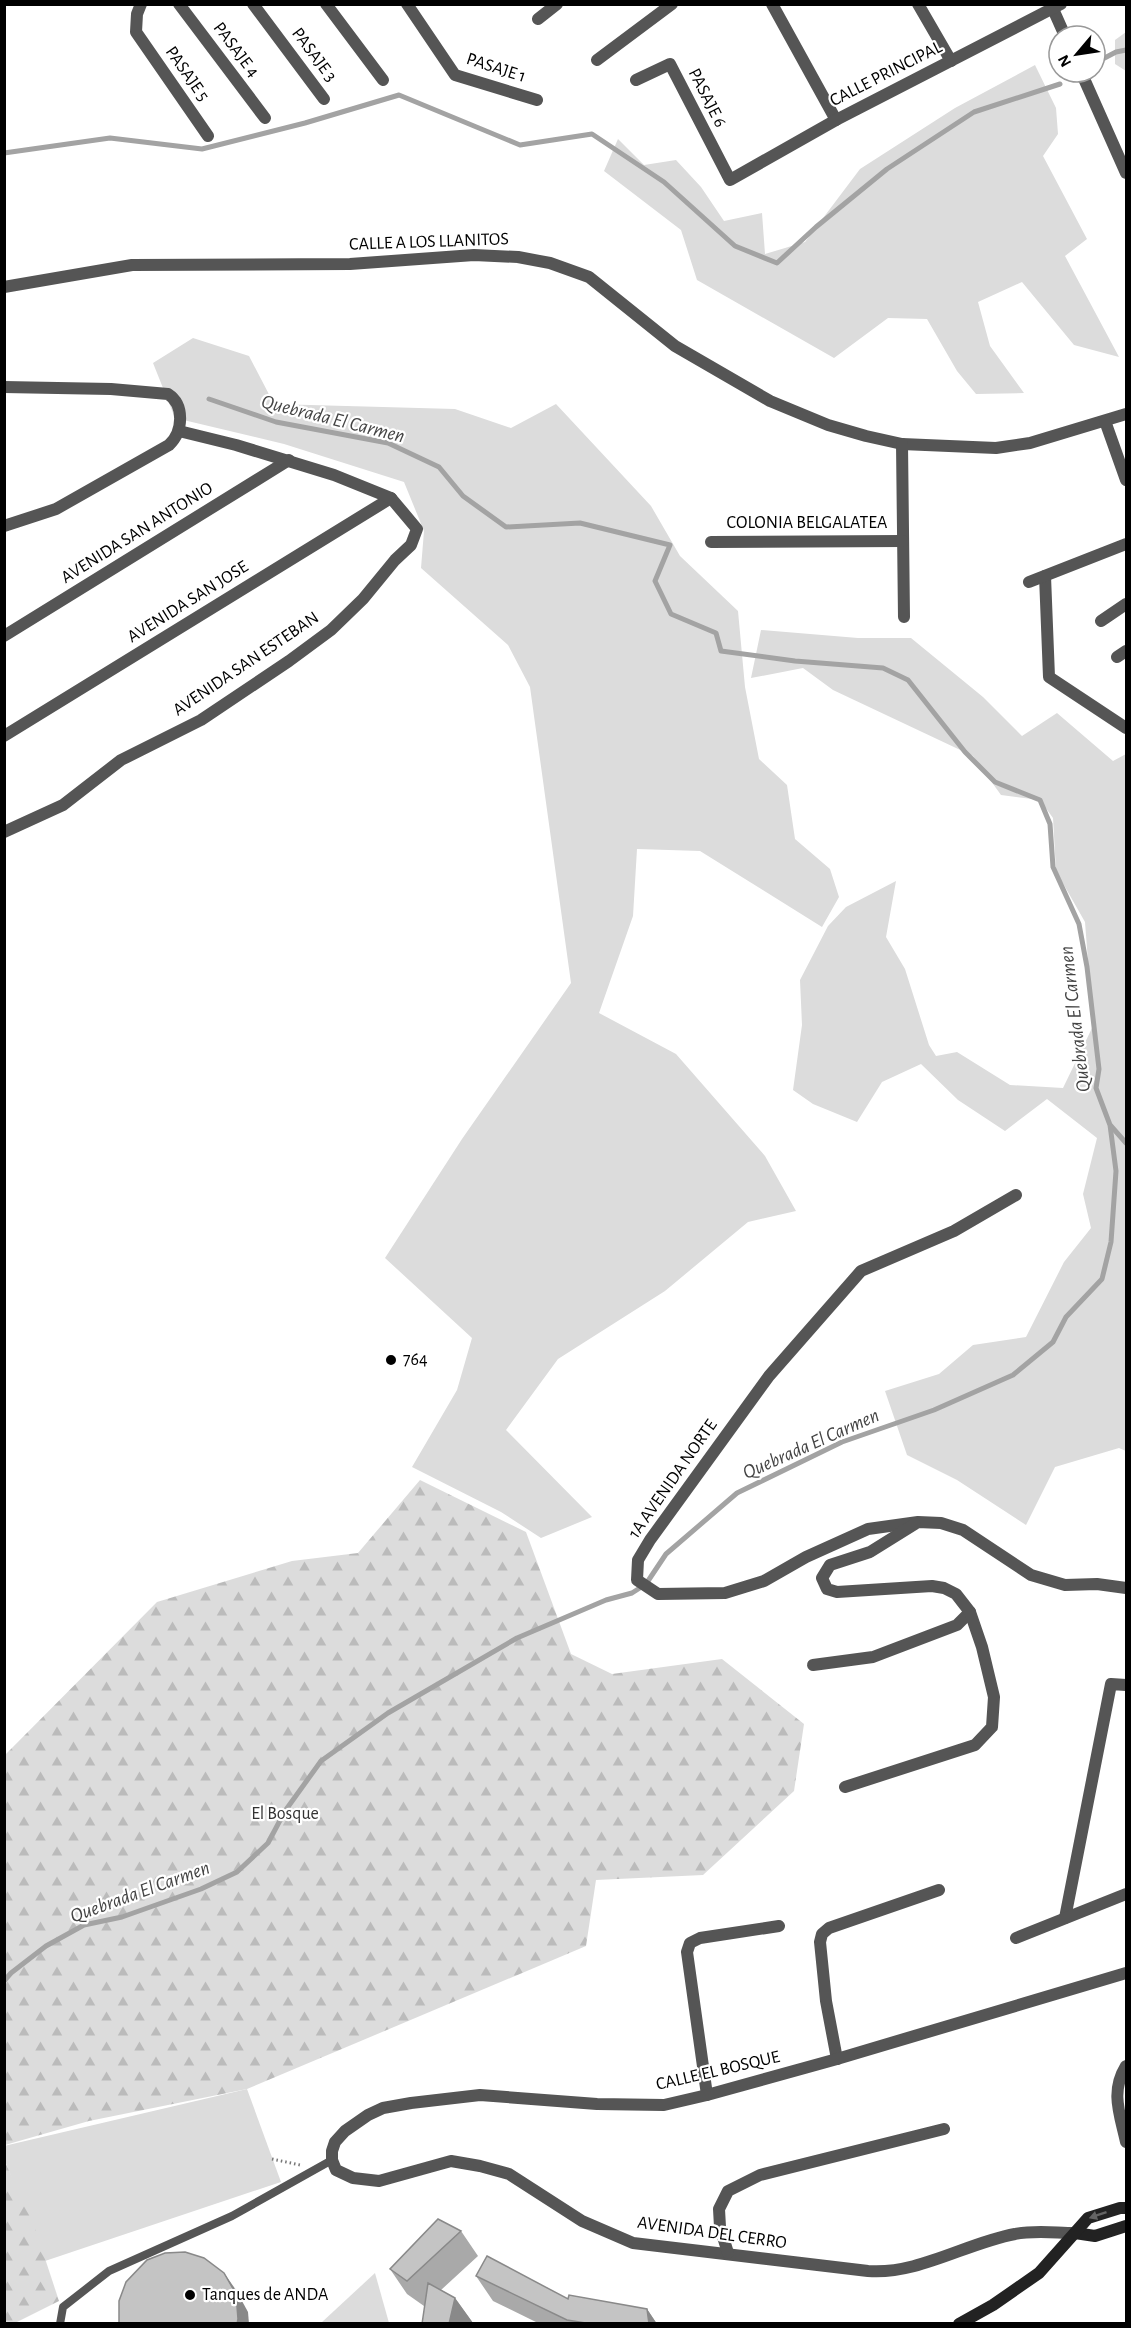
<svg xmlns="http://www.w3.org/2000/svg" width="1131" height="2328" font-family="'Alegreya Sans',sans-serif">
<defs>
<pattern id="forest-firs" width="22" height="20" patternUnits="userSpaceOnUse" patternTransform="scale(1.5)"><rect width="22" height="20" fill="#dcdcdc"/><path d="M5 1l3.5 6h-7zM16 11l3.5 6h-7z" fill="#bbb"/></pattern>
</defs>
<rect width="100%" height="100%" fill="#fff"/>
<g fill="#dcdcdc">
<polygon points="1126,32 1126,71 1115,64 1115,40"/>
<polygon points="1035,65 1056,108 1058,134 1043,156 1087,239 1065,256 1119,357 1074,345 1022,282 978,302 990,346 1024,393 976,394 957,371 927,319 888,318 834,358 697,280 681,230 604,171 618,139 644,165 676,160 701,187 724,221 762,213 765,254 805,242 860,169 955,108"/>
<polygon points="193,338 249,356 274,404 455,409 511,428 556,404 651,506 680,556 738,611 745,687 759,759 787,785 795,839 830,869 839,897 822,927 700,851 637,849 633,916 599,1013 676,1054 765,1156 796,1211 748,1222 665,1291 558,1359 506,1430 592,1517 541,1538 501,1512 412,1467 457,1390 472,1338 385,1258 462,1139 571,983 530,687 508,645 421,568 424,531 404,482 284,444 175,418 153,363"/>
<polygon points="761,630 858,638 911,638 983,697 1022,736 1057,713 1113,761 1126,754 1126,1451 1119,1448 1055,1467 1026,1525 957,1480 907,1455 885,1391 939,1374 973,1345 1026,1337 1064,1262 1091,1228 1083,1194 1097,1138 1047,1099 1005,1131 958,1100 921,1064 882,1082 857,1122 813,1104 793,1090 802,1025 800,980 828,926 846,907 896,881 886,937 905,969 929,1045 936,1056 957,1052 1010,1085 1063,1088 1093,1026 1085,922 1056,871 1053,818 1040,800 1001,795 973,756 833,690 803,668 751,678"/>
<polygon points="247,2089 281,2182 45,2261 5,2161 4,2146"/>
<polygon points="375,2273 389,2323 321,2323"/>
</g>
<g fill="url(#forest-firs)">
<polygon points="420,1480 526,1532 571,1654 612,1674 722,1659 804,1724 794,1791 703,1875 596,1880 586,1946 247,2089 89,2121 5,2145 5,1755 157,1602 292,1561 358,1553"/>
<polygon points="4,2160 32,2219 59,2301 15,2323 5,2323"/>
</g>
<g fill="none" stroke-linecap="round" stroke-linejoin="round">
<g stroke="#a3a3a3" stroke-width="5">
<polyline points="1095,63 1116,52 1126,50"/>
<polyline points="4,153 110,138 202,149 305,123 399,95 520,145 592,134 664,182 735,246 777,263 816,227 887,169 974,112 1060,84"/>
<polyline points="1111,1126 1126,1143"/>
<polyline points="4,1981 11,1973 46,1946 84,1925 122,1917 201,1889 237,1872 268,1843 285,1811 321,1761 388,1713 517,1638 606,1600 632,1593 646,1584 666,1554 737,1493 842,1442 934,1410 1013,1375 1053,1342 1066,1317 1102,1279 1111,1242 1116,1171 1110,1125 1096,1088 1099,1069 1087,967 1079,924 1053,867 1050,824 1040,800 995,782 965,752 908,680 883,668 795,661 721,651 716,633 671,614 655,581 670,545 580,523 506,527 463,496 439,467 388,443 276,422 209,399"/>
</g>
<polyline stroke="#777" stroke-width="3" stroke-dasharray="1.5 3" stroke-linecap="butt" points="272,2159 300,2165"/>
<polyline stroke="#555" stroke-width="8" points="60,2324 63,2307 109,2271 232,2216 332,2160"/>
<g stroke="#555" stroke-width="12">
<polyline points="141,4 137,14 136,32 208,136"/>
<polyline points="179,4 265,118"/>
<polyline points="253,4 324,99"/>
<polyline points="326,4 383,80"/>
<polyline points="407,4 455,75 537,100"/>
<polyline points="772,4 836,120"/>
<polyline points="918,4 951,61"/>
<polyline points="1053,9 1065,36"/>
<polyline points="538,19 557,4"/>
<polyline points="597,60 672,4"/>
<polyline points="1081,72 1126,173"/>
<polyline points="636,80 670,64 730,180 836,120 1061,4"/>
<polyline points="4,287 132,265 350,264 474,255 518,257 550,263 589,277 675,346 770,401 828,425 866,436 902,444 996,448 1030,443 1126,414"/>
<path d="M4 387 111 389 168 394C185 405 183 432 169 445L56 509 4 526"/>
<polyline points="1105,421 1126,480"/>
<polyline points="902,444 904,617"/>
<polyline points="711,542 903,541"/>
<polyline points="1045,576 1049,677 1126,728"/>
<polyline points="1029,582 1126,544"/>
<polyline points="1101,621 1126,604"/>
<polyline points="4,636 289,460"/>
<polyline points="1117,657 1126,651"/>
<polyline points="4,736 391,498"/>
<polyline points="4,832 63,805 121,760 201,720 289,661 331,630 363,599 395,560 411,545 417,529 391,498 334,475 236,445 179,431"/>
<polyline points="1016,1195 954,1231 861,1271 769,1376 650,1540 638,1560 637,1580 658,1594 725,1593 764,1581 806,1557 868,1529 918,1522 941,1523 963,1530 1031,1575 1065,1585 1097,1584 1126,1588"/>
<polyline points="813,1665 873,1657 957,1625 970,1612"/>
<polyline points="845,1787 975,1745 992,1727 994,1697 982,1647 970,1612 956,1594 944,1588 932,1586 837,1592 827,1589 822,1578 830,1565 870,1552 915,1524"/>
<polyline points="1065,1918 1111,1684 1126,1685"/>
<polyline points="1016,1938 1126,1894"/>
<polyline points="837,2059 826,2001 820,1942 822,1934 829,1928 939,1890"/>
<path d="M1126 2066C1110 2092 1120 2114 1126 2142"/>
<polyline points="707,2095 687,1952 690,1943 700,1938 779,1926"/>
<path d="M1075 2233C1056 2233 1034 2230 1015 2234 966 2243 918 2275 868 2271L633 2243 582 2221 509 2174 480 2166 451 2161 379 2181 353 2178 336 2170 332 2160V2151L335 2142 345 2131 368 2115 383 2108 411 2103 480 2095 597 2104 664 2105 707 2095 837 2059 1126 1973"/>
<polyline points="728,2253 720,2227 719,2209 728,2191 760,2175 944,2129"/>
</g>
<g stroke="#222" stroke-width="12">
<polyline points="1075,2233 1095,2236 1126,2226"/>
<polyline points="959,2324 993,2305 1039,2273 1088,2218 1120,2208 1126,2208"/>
</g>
</g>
<g fill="#a9a9a9">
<polygon points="461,2231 478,2256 441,2290 455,2298 473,2323 425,2305 424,2306 407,2294 390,2269"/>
<polygon points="476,2276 568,2299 647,2309 657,2324 540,2324 493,2301"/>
</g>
<g fill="#898989">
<polygon points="224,2273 236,2290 248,2312 249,2324 237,2324"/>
<polygon points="455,2298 473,2323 473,2324 449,2324"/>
<polygon points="647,2309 657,2324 649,2324"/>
</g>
<g fill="#c4c4c4" stroke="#898989" stroke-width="1.5">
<polygon points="438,2219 461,2231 407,2281 390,2269"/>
<polygon points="185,2252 204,2258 224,2273 236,2294 238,2319 237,2324 119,2324 119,2301 126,2282 147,2260 165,2253"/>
<polygon points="487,2256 568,2299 569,2295 647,2309 649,2324 592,2324 567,2320 476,2276"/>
<polygon points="428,2283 455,2298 449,2324 422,2324"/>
</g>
<defs><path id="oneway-solid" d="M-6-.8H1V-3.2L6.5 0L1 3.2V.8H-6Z" transform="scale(1.5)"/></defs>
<use fill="#646464" href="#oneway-solid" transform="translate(1098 2215) rotate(161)"/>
<g fill="#000" stroke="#fff" stroke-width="2">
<circle cx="391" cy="1360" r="6"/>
<circle cx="190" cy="2295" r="6"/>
</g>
<g text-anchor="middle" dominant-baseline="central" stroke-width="4.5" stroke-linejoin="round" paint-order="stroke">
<g font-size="18" fill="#000" stroke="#fff">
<text transform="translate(236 50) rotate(53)">PASAJE 4</text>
<text transform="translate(314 55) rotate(53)">PASAJE 3</text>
<text transform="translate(496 68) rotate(18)">PASAJE 1</text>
<text transform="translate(187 74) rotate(55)">PASAJE 5</text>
<text transform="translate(886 74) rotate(-27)">CALLE PRINCIPAL</text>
<text transform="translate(707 98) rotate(63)">PASAJE 6</text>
<text transform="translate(429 242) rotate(-2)">CALLE A LOS LLANITOS</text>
<text x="807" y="523">COLONIA BELGALATEA</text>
<text transform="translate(137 533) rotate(-32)">AVENIDA SAN ANTONIO</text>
<text transform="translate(188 602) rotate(-32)">AVENIDA SAN JOSE</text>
<text transform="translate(246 664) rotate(-34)">AVENIDA SAN ESTEBAN</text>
<text transform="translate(673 1479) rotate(-55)">1A AVENIDA NORTE</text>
<text transform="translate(718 2071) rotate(-13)">CALLE EL BOSQUE</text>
<text transform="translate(712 2233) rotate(8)">AVENIDA DEL CERRO</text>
</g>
<g font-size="18" fill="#000" stroke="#fff" text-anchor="start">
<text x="403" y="1360">764</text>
<text x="202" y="2295">Tanques de ANDA</text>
</g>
<g font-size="18" fill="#333" stroke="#fff">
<text x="285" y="1814">El Bosque</text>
</g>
<g font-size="20" font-style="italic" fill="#444" stroke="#fff">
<text transform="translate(333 419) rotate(14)">Quebrada El Carmen</text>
<text transform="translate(1075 1019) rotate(-97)">Quebrada El Carmen</text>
<text transform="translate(811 1444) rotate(-24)">Quebrada El Carmen</text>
<text transform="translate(140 1892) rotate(-20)">Quebrada El Carmen</text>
</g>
</g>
<rect width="1131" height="2328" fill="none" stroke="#000000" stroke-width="12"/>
<g transform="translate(1077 54) rotate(241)"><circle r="28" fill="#ffffff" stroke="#999999" stroke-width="1.5"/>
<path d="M0-4.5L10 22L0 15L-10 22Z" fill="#000000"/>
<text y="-9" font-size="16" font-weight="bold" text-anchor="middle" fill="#000000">N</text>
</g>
</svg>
